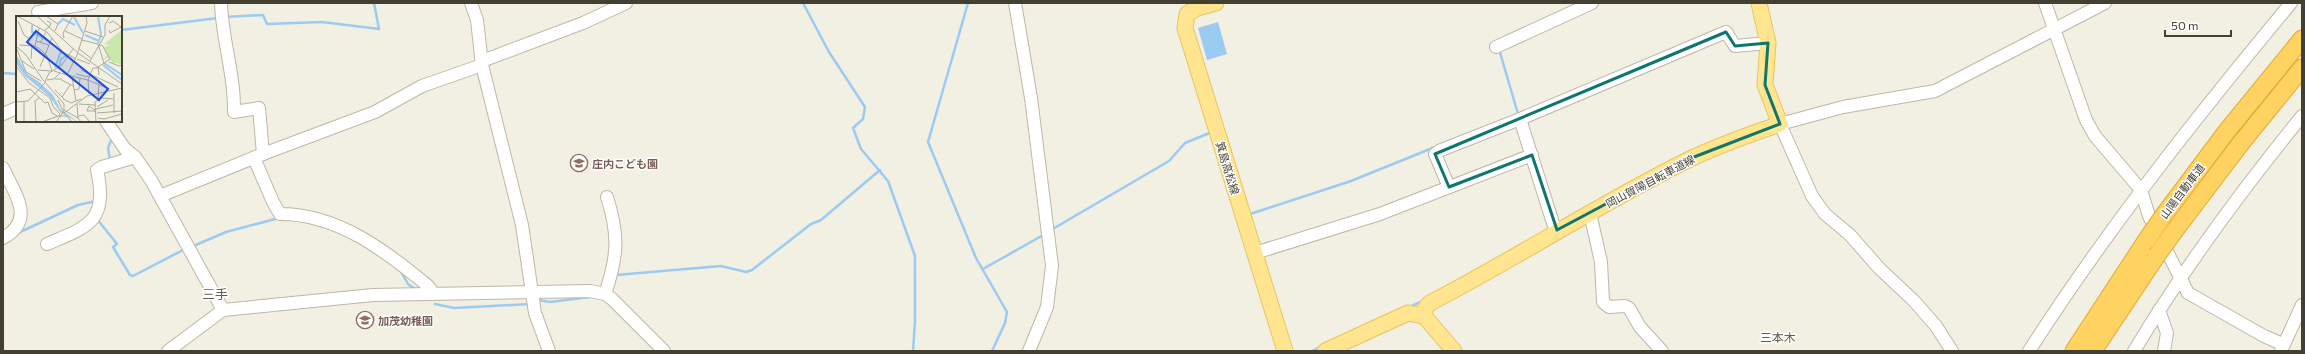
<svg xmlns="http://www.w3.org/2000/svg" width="2305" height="354" font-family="Commissioner,'Noto Sans JP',sans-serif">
<rect width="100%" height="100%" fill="#f2efe3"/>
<polygon fill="#9ccbf2" points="1218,22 1227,54 1207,60 1198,28"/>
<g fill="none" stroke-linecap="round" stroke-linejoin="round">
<g stroke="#9ccbf2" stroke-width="2.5">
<polyline points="803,3 829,52 865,107 863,119 853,128 861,149 888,181 915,256 915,321 913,351"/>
<polyline points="968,3 928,142 976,258 1007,312 1005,323 992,351"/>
<polyline points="225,17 263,15 267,24 322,22 379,29 374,3"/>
<polyline points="121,30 218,18"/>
<polyline points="1499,49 1518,114"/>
<polyline points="3,73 17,74"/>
<polyline points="110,160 108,148 112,138"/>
<polyline points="1249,212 1250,214 1351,181 1435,147"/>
<polyline points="97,219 117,244 113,247 130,275 133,276 183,250"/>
<polyline points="1051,230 1169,161 1185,143 1212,132"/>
<polyline points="18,233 78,205 96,201"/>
<polyline points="191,247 226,232 279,218"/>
<polyline points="983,269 1045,234"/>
<polyline points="400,270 408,284 415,289"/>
<polyline points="616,275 721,266 746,272 752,270 811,224 821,220 880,170"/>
<polyline points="538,300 550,302 590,297"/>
<polyline points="435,304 454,308 530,304"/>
<polyline points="1409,307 1423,301"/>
<polyline points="1312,351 1320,347"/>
</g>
<defs>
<g id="minor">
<path d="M221 3C222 40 235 75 234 112L259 108 263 154"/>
<polyline points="471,3 477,20 482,65 522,225 535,313 549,351"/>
<polyline points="1015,3 1031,98 1052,266 1047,307 1029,351"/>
<polyline points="2045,3 2086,120 2095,136 2141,190 2149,216 2188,293 2264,336 2282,344"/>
<polyline points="38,12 92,3"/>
<polyline points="1496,47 1592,3"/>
<polyline points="482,61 583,23 626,3"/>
<polyline points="3,114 17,108"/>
<polyline points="1520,119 1553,223 1557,230"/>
<polyline points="106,121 125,149 135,157 151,180 223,310"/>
<path d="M254 158 273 202 280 214C338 214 386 251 428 286L434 294"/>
<path d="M3 168C15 194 36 220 3 238"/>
<polyline points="1449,187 1435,154 1441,150 1520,119 1726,32 1735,46 1768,43"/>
<polyline points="160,196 263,154 375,112 422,86 482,65"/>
<polyline points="1590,213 1601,262 1603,302 1609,307 1625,306 1629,308 1640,327 1662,351"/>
<path d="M47 244C87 227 109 222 97 170L102 167 135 157"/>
<polyline points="1255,253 1380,214 1532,155"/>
<path d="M605 294C618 256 619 235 607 197"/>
<polyline points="2159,310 2167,333 2164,351"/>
<polyline points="168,351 223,310 373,295 590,291 605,294 612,299 664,351"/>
<polyline points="1952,351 1936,326 1914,301 1879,268 1850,235 1825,214 1812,196 1780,124 1843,107 1935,91 2105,3"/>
<path d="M2029 351C2108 228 2198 115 2291 3"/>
<path d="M2134 351C2184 268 2241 191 2302 116"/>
<polyline points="2281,351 2302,305"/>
</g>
<g id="major">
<polyline points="1216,3 1197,8 1187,14 1185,28 1285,351"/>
<path d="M1424 316 1426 307 1430 303C1519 257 1602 202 1692 158 1720 145 1750 134 1780 124L1765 85 1768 43 1759 3"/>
<polyline points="1325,351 1408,313 1424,316 1454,351"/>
</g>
<g id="highway">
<polyline points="2164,215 2227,131 2302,39"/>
<polyline points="2175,230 2241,143 2302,68"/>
<polyline points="2074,351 2146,241"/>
<polyline points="2093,351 2157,255"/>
</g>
</defs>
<use href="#minor" stroke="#beb7a6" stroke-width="14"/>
<use href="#major" stroke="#e7c55d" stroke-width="17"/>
<use href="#highway" stroke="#e2a92e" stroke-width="19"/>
<use href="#minor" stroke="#fff" stroke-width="12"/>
<use href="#major" stroke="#ffe590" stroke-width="15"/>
<use href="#highway" stroke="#ffd362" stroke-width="17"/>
<defs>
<g id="highway-bridge">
<polyline points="2146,241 2164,215"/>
<polyline points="2157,255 2175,230"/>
</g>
</defs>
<use href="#highway-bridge" stroke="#e2a92e" stroke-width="19" stroke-linecap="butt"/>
<use href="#highway-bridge" stroke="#ffd362" stroke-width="17"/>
</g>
<path fill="none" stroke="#0f766e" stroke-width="3" stroke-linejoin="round" d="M1726 32 1735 46 1768 43 1765 85 1780 124 1694 157 1557 230 1532 155 1449 187 1435 154Z"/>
<defs>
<symbol id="school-ring" viewBox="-11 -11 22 22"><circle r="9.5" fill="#fff" stroke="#8d6e63" stroke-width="1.5"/><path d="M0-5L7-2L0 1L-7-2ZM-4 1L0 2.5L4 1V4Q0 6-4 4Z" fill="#8d6e63"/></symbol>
</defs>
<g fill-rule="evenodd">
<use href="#school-ring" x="569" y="153" width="20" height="20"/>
<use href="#school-ring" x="355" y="310" width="20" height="20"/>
</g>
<g text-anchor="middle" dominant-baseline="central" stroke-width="3" stroke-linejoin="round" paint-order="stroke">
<g font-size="11" font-weight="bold" fill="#785e54" stroke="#fff" text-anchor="start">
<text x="592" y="163">庄内こども園</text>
<text x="378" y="320">加茂幼稚園</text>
</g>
<g font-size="11" fill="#443f33" stroke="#fff">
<text transform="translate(1228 168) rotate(73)">箕島高松線</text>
<text transform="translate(1650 181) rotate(-28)">岡山賀陽自転車道線</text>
<text transform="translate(2182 191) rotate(-53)">山陽自動車道</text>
</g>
<g font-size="12" fill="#675d4a" stroke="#fff">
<text x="1778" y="337">三本木</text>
</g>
<g font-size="13" fill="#675d4a" stroke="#fff">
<text x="215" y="294">三手</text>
</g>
</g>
<g transform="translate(16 16)">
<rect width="106" height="106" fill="#f2efe3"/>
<path d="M106 14V48L97 47 92 41 87 44 91 39 88 31 94 29 88 28Z" fill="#c9e9aa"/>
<path d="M0 38 11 58 23 66 37 79 44 93 62 106 45 97 34 81 9 60 0 47Z" fill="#9ccbf2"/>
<path fill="none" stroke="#9ccbf2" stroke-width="2" d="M82 0 85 19 82 27M58 1 67 17M42 8 47 3 59 9M16 9V16L33 25M69 19 83 25M88 47 106 59M87 49 106 64M43 51 45 43 51 39M39 52 45 35"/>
<path fill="none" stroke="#aca99d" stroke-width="1" d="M1 0 31 16 47 36 60 43M21 0 62 37 106 68M30 0 42 8 39 15M2 5 8 19 14 23 16 19M93 7 97 5 105 11 94 17 93 14M28 15 34 10 35 7 31 5M49 15 66 23M69 15 87 21M48 22 47 17 57 0M66 24 82 28 88 47M20 25 33 29M24 27 30 16M3 29 19 30 25 34 31 40 36 55M0 30 10 39 27 64 48 88V95L40 106M19 30 23 12M82 30 86 29 94 43 82 51 83 59M0 31 10 56 25 65M63 33 75 42M62 36 71 7 70 0M62 37 51 59 72 64 77 52H82M15 43 16 30M61 43 74 48M6 45 18 53M74 45 89 19V9L94 0M93 46 103 50 106 49M1 51 13 67 34 82 37 90M24 51 36 22M22 54 35 55M65 54 102 71M38 55 51 59M60 58 73 61M56 61 60 85M39 63H44L57 70M31 64 38 63 44 57M29 66 33 57 45 50 57 33M14 73 29 87 32 86 36 97 41 100M39 74 48 83M58 74 63 73 64 62M0 76 15 73M73 78 72 64 93 73M46 81 54 69M47 83 55 87 65 83M42 84 46 93 62 102M82 84 83 67M0 86 12 85 29 67M61 88 62 102 65 106M63 88 79 89M37 90 44 98 43 100M73 90 79 94V95H71ZM81 91 92 84M80 93 97 89M48 97 71 80 106 72M81 97 106 95M98 97V77M41 100H51L55 105M62 100 68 99 74 106M82 102 88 103 106 98M8 106V86M20 106 19 85 23 82M26 106 42 100M80 106 79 86 86 82 97 83"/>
<path fill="#1d4ed8" fill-opacity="0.15" stroke="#1d4ed8" stroke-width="2" d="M20 15 92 73 83 84 11 26Z"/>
<rect width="106" height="106" fill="none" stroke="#443f33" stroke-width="2"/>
</g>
<rect width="2305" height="354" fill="none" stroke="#443f33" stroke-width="8"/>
<path d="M2165 30v6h66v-6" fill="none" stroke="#443f33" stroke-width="2"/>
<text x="2171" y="30" font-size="12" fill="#443f33" stroke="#ffffff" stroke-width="3" paint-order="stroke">50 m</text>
</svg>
